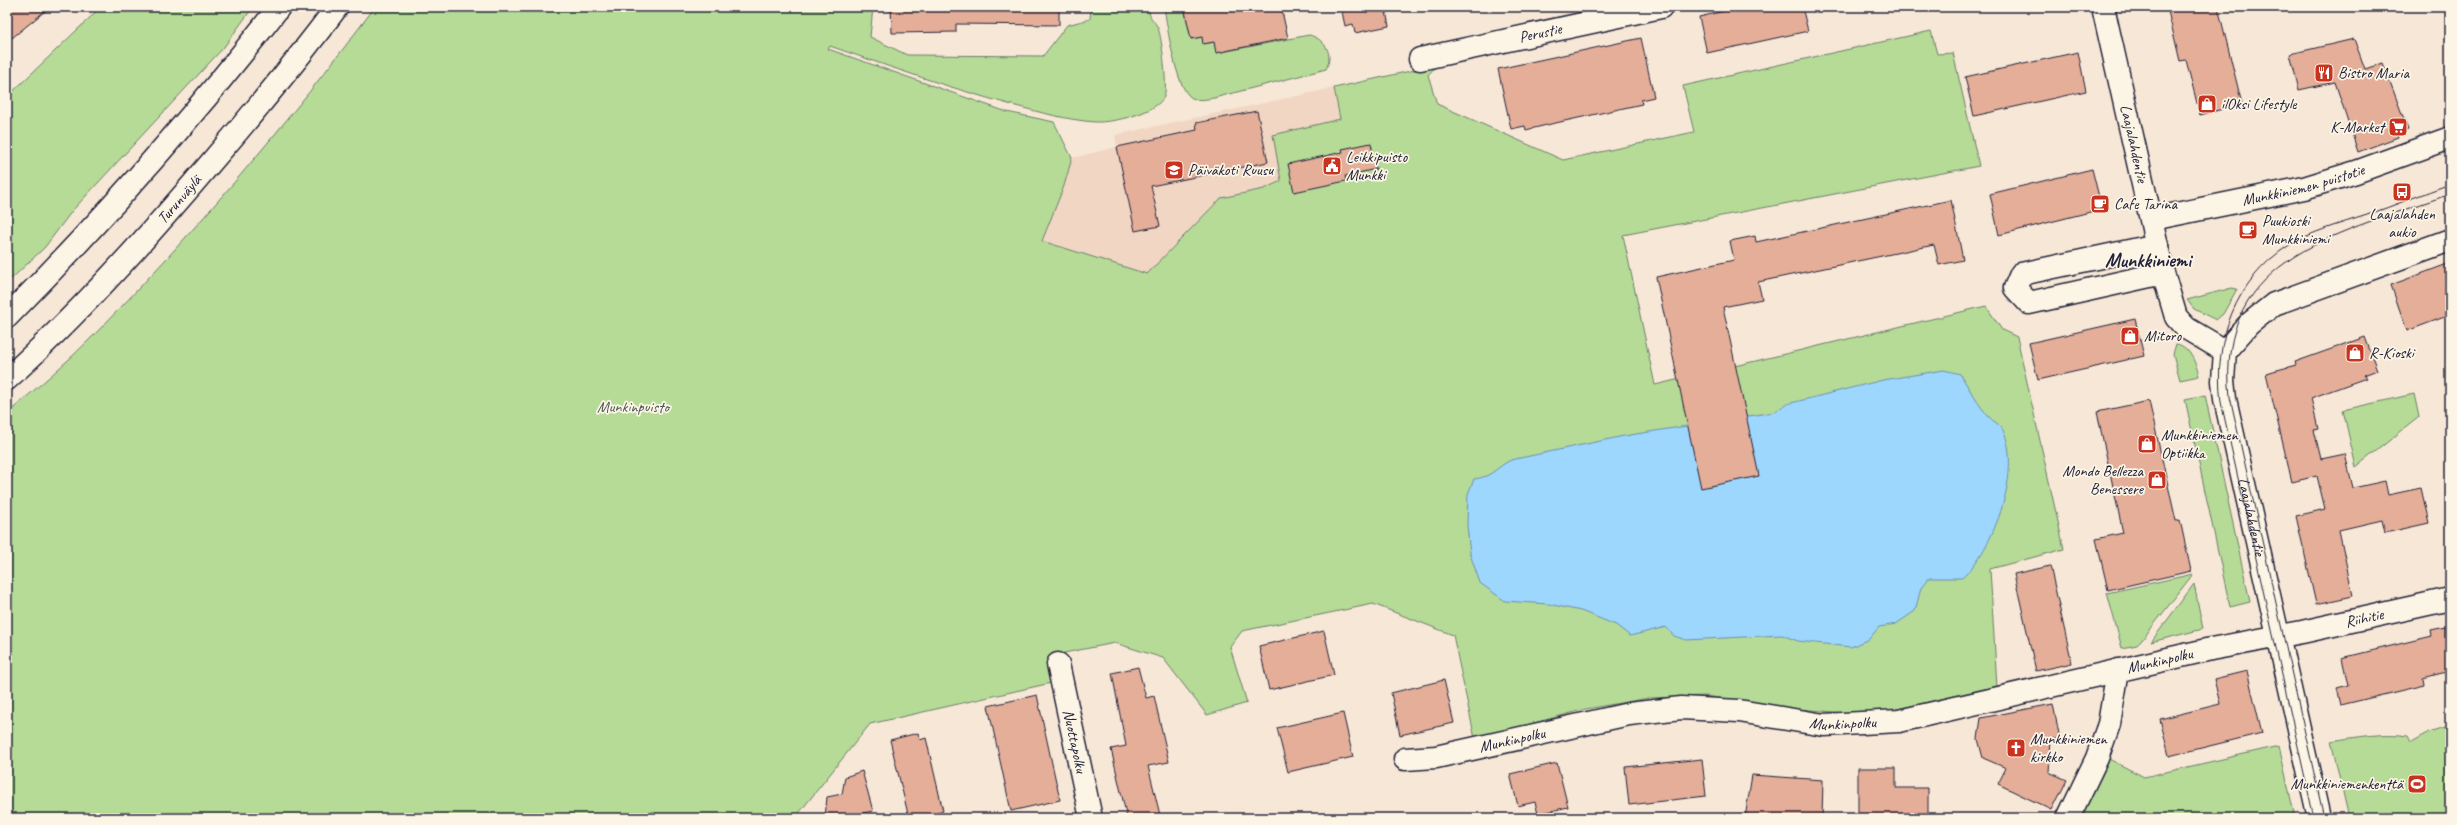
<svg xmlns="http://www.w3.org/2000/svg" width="2457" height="825" font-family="Caveat,sans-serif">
<rect width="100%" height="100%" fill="#f7e7d6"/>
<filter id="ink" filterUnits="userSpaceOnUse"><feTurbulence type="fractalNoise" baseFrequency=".025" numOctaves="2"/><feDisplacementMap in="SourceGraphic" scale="8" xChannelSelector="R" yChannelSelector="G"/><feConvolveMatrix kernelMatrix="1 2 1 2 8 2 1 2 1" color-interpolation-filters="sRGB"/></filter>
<g filter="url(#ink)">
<polygon fill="#f1d6c3" points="1334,88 1340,119 1281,181 1264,189 1221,198 1147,274 1042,241 1064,186 1072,158 1117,147 1115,135"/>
<g fill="#b5db97" stroke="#6c7e69">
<polygon points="101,7 253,7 224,47 72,211 45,247 7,283 7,97"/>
<path d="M375 7H873L870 37 907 55 1043 56 1067 25 1090 19 1091 7H1149C1149 20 1153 18 1158 28 1162 38 1168 88 1164 97 1156 113 1112 123 1095 122 1067 120 1039 112 1012 105 950 88 890 67 830 46L828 49 1007 112 1054 122 1072 158 1064 186 1042 241 1147 274 1221 198 1264 189 1281 181 1273 135 1340 119 1334 88 1437 65 1428 75 1437 104 1563 160 1694 132 1683 86 1931 31 1937 54 1953 53 1979 166 1623 235 1655 385 1986 306 2002 330 2017 337 2064 549 1990 569 1997 687 1870 715 1775 707 1706 696 1649 698 1586 709 1475 739 1453 635 1373 604 1242 631 1230 647 1247 703 1207 715 1163 658 1115 643 1064 653 1051 683 870 724 795 818H661L653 811 646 818H7V414C36 388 67 363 94 335 195 232 289 122 375 7Z"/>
<path d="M1164 7H1184L1191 39 1202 37 1204 44 1214 42 1217 53 1309 35C1325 39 1334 54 1326 69L1214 98C1207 99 1199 101 1192 98 1176 90 1167 25 1164 7Z"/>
<polygon points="2232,288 2237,289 2223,314 2216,320 2194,309 2187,300"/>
<path d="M2176 344C2190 346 2196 364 2199 376L2180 380 2173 354Z"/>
<polygon points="2414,394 2419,417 2356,467 2343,410"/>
<polygon points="2205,395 2250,602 2230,607 2185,399"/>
<polygon points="2193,574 2142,640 2137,645 2122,648 2107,593"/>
<polygon points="2194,584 2203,629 2151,642"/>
<path d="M2450 726V818H2349L2331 741C2357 737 2384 732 2409 736L2412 742 2426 734Z"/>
<polygon points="2279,746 2295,818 2077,818 2105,757 2144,777"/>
</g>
<path fill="#9ed7fe" stroke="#6c8fb0" d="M1944 370 1960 374C1969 388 1978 405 1989 417 1992 421 1998 423 2001 427 2025 465 1993 551 1962 578H1929L1921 588 1915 611 1896 624 1879 627 1869 639 1851 647 1798 641 1782 635 1686 640 1674 636 1666 627 1630 636 1616 625 1581 611 1548 604 1505 601 1480 583 1470 554 1467 525 1468 494 1474 479C1493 477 1496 467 1511 460L1624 436 1774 412 1787 404 1883 380Z"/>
<g fill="#e4ae98" stroke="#22223b">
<polygon points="7,7 50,7 7,42"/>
<polygon points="891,7 1059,7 1059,25 956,24 956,32 892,33"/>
<polygon points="1184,7 1281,7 1288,38 1216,53 1214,42 1203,44 1202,37 1191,39"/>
<polygon points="1341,7 1385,7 1389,26 1355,33 1353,24 1345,26"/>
<polygon points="1742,7 1802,7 1808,31 1707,53 1699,17"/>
<polygon points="2167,7 2218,7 2242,104 2200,115 2186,60 2180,61"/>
<polygon points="1641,38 1654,97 1641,100 1642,104 1551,124 1526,130 1525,126 1511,129 1498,69"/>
<polygon points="2354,39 2365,69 2383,63 2408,130 2397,134 2398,137 2358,152 2335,82 2299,90 2290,54"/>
<polygon points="2078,52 2086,91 1974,116 1965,77"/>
<polygon points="1257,111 1268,162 1151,186 1160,226 1135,231 1117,147 1197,130 1196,123"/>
<polygon points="1371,143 1376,169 1345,176 1346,181 1294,192 1288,164 1343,152 1342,149"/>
<polygon points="2092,169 2102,209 1999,235 1990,194"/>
<polygon points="1951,200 1963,260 1939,265 1934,245 1758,282 1762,299 1723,307 1759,476 1701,488 1656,277 1734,260 1730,241 1755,236 1756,242"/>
<polygon points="2450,263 2450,315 2407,331 2391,285"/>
<polygon points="2135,319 2144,356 2038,380 2029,343"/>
<polygon points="2365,337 2377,370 2364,375 2366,378 2311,398 2318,429 2314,430 2321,459 2345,454 2353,488 2385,481 2388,495 2421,488 2429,523 2385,533 2382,520 2339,530 2353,596 2316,604 2296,516 2325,509 2317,476 2292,482 2266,373 2296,365 2295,362"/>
<polygon points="2149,401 2176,521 2180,520 2191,571 2108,590 2096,539 2123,533 2097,412"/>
<polygon points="2050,566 2072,663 2036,671 2014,574"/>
<polygon points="2450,626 2450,671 2423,678 2424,685 2341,705 2337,688 2348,685 2342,658 2432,636 2431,630"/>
<polygon points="1324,631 1334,675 1269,690 1259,646"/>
<polygon points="1138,667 1146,698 1154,696 1169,762 1148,766 1160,815 1127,818 1111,749 1126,746 1112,673"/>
<polygon points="2247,671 2262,733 2169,756 2160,719 2220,704 2214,679"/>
<polygon points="1444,680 1454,723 1400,735 1391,693"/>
<polygon points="1037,695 1060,800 1011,811 988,706"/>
<polygon points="2053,704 2060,739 2051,739 2049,772 2067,780 2052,810 1998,784 2006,768 1983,758 1978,739 1981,718"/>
<polygon points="1343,713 1353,757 1288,772 1277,728"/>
<polygon points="918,733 920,740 926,738 943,811 937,813 938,818 909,818 890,740"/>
<polygon points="1702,759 1706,796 1629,805 1625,767"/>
<polygon points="1557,763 1568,807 1538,814 1535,802 1518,806 1510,774"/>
<polygon points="1858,768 1896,768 1896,788 1928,788 1928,818 1858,818"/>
<polygon points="862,771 873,811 849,816 849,818 825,818 827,797 842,794 845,777"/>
<polygon points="1752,775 1823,780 1822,818 1745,818"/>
</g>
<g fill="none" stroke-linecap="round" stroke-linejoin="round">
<defs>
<g id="minor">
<path id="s1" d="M2103 7 2163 273 2176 317 2186 328 2225 351"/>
<path id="s2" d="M1420 59 1661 7"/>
<path id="s3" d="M2152 219 2304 188 2356 172 2450 138"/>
<polyline points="2157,245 2021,274 2015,288 2029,303 2163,273"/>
<path id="s4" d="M2225 351 2223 381 2225 399 2319 818"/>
<polyline points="2225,351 2249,324 2274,304 2450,240"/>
<path id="s5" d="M1058 664 1091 818"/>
<path id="s6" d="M1405 759 1436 757 1629 714 1681 708 1739 711 1824 725 1899 721 2211 649 2302 632 2450 599"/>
<polyline points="2068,818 2097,758 2109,724 2118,670"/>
</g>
<g id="highway">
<path d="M7 317C104 219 194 116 279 7"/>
<path id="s7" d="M7 379C81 312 149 236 214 159 256 110 298 59 337 7"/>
</g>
</defs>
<use href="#minor" stroke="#22223b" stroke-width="25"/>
<use href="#highway" stroke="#22223b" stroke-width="25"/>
<use href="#minor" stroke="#fcf5e5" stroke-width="22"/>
<use href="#highway" stroke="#fcf5e5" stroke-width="22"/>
<g stroke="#22223b" stroke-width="1">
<path d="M2314 818 2221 402C2213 341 2235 280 2288 246 2312 231 2340 224 2367 215 2395 205 2422 194 2450 184"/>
<path d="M2324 818 2230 397C2214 254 2346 232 2450 194"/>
</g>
</g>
</g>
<defs>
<symbol id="restaurant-square" viewBox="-11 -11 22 22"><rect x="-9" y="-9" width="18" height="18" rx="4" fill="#c8321e" stroke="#fcf5e5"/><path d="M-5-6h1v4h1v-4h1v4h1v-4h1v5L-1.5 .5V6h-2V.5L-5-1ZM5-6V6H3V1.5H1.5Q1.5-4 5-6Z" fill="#fff"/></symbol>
<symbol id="shop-square" viewBox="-11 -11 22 22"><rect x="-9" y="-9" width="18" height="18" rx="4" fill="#c8321e" stroke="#fcf5e5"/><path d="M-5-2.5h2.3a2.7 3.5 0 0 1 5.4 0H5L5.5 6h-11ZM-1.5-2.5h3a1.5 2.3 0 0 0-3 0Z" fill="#fff"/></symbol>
<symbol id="supermarket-square" viewBox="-11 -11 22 22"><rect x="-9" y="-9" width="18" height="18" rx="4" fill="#c8321e" stroke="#fcf5e5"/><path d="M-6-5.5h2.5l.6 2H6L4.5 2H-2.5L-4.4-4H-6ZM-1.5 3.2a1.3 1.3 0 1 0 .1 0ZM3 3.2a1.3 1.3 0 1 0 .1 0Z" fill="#fff"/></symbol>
<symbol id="civic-square" viewBox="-11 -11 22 22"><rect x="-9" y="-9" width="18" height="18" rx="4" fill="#c8321e" stroke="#fcf5e5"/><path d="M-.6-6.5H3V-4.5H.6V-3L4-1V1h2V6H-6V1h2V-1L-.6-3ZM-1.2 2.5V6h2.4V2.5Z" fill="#fff"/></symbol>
<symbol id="school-square" viewBox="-11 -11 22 22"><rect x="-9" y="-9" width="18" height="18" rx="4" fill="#c8321e" stroke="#fcf5e5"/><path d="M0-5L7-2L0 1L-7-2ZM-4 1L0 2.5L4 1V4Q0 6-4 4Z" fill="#fff"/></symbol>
<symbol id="bus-square" viewBox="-11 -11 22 22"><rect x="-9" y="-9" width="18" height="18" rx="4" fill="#c8321e" stroke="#fcf5e5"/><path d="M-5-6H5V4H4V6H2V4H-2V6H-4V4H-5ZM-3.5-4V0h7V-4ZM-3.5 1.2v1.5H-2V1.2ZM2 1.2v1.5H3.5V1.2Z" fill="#fff"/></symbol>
<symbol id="cafe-square" viewBox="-11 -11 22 22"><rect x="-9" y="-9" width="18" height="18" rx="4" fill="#c8321e" stroke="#fcf5e5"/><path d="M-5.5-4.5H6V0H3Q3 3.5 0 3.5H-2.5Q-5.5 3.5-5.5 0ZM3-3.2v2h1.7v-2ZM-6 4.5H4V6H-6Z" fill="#fff"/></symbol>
<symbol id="church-square" viewBox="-11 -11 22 22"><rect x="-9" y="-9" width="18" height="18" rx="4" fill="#c8321e" stroke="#fcf5e5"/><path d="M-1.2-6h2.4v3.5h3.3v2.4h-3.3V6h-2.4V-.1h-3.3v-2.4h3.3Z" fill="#fff"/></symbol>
<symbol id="stadium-square" viewBox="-11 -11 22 22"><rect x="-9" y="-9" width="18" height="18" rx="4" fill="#c8321e" stroke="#fcf5e5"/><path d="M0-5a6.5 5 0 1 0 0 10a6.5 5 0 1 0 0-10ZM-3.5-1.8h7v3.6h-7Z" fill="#fff"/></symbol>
</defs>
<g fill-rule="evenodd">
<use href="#restaurant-square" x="2313" y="62" width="22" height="22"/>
<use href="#shop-square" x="2196" y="93" width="22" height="22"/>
<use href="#supermarket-square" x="2387" y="116" width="22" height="22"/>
<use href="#civic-square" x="1321" y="155" width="22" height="22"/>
<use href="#school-square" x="1163" y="159" width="22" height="22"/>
<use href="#bus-square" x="2391" y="181" width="22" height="22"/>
<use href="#cafe-square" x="2089" y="193" width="22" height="22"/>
<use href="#cafe-square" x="2237" y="219" width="22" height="22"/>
<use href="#shop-square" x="2119" y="325" width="22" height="22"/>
<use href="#shop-square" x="2344" y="342" width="22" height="22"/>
<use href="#shop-square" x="2136" y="433" width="22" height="22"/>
<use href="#shop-square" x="2146" y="469" width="22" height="22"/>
<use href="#church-square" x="2005" y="737" width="22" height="22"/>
<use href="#stadium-square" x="2406" y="773" width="22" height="22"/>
</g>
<g text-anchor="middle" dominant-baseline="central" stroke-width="3.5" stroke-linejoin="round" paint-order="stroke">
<g font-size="16" fill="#22223b" stroke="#fcf5e5">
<text stroke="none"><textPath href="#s2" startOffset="123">Perustie</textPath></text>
<text stroke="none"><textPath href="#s1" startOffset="140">Laajalahdentie</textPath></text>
<text stroke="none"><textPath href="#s3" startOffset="155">Munkkiniemen puistotie</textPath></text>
<text stroke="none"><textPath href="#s7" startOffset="249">Turunväylä</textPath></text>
<text stroke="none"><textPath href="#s4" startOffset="169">Laajalahdentie</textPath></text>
<text stroke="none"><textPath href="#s6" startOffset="977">Riihitie</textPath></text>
<text stroke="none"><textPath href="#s6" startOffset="768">Munkinpolku</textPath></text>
<text stroke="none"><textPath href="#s6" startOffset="444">Munkinpolku</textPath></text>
<text stroke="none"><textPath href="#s5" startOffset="79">Nuottapolku</textPath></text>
<text stroke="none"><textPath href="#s6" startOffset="109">Munkinpolku</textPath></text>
</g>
<g font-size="16" fill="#22223b" stroke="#fcf5e5" text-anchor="start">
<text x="2338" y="73">Bistro Maria</text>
<text x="2221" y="104">ilOksi Lifestyle</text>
<text x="2384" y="127" text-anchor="end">K-Market</text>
<text x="1346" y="157">Leikkipuisto<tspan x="1346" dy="18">Munkki</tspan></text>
<text x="1188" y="170">Päiväkoti Ruusu</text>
<text x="2114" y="204">Cafe Tarina</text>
<text x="2402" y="214" text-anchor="middle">Laajalahden<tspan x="2402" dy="18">aukio</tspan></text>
<text x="2262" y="221">Puukioski<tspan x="2262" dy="18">Munkkiniemi</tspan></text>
<text x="2144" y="336">Mitoro</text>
<text x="2369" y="353">R-Kioski</text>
<text x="2161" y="435">Munkkiniemen<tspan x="2161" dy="18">Optiikka</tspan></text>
<text x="2143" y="471" text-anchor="end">Mondo Bellezza<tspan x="2143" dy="18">Benessere</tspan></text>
<text x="2030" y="739">Munkkiniemen<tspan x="2030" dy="18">kirkko</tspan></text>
<text x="2403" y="784" text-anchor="end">Munkkiniemenkenttä</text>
</g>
<g font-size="16" fill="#4e5a57" stroke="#fcf5e5">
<text x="633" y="407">Munkinpuisto</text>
</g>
<g font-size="20" font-weight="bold" fill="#22223b" stroke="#fcf5e5">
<text x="2148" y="260">Munkkiniemi</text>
</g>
</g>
<rect width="2457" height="825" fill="none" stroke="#fcf5e5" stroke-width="24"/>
<rect x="12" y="12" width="2433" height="801" fill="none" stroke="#22223b" stroke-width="1.5" filter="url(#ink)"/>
</svg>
